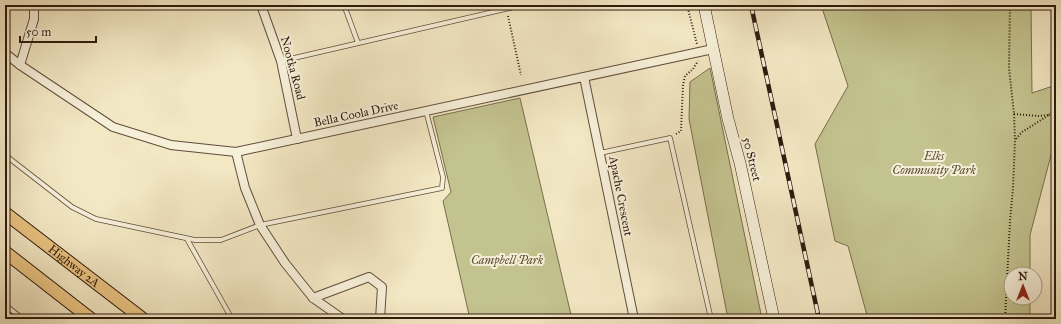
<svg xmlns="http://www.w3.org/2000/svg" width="1061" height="324" font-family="'IM FELL Great Primer',serif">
<rect width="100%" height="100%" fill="#f3e8c4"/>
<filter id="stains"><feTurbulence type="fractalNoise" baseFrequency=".005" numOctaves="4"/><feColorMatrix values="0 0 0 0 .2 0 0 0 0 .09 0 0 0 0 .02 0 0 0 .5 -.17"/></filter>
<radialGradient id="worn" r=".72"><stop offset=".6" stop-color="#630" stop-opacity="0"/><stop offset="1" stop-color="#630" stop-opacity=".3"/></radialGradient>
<g fill="#c3c38f" stroke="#796e4e">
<polygon points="821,5 1031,5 1032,93 1056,85 1056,136 1030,235 1030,274 1011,274 1011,298 1030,298 1030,319 868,319 848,246 835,241 815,144 848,86"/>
<polygon points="710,68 762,319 728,319 689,119 690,82"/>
<polygon points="520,98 572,319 470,319 443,201 451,192 433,117"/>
</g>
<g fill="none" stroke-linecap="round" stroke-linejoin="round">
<defs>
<g id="service">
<polyline points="344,5 358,43"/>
<polyline points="281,61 523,5"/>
<polyline points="600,153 670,138 711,319"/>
<polyline points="5,155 72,207 96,219 195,240 221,240 260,225 442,188 443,177 426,111"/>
<polyline points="187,239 232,319"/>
<polyline points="5,305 23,319"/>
</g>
<g id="minor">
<polyline points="261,5 281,61 297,139"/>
<polyline points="5,53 20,65 113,127 171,145 236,152 713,49"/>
<polyline points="20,65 34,19 34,5"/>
<polyline points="584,77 634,319"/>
<polyline points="236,152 245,188 260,225 285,263 313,298 343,319"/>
<polyline points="313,298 369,277 382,287 380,319"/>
</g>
<polyline id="secondary" points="704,5 728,119 740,163 774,319"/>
<g id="primary">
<path id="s1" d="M5 213 143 319"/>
<polyline points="5,252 91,319"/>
</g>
</defs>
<use href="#service" stroke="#604e3c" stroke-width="5.5"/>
<use href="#minor" stroke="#604e3c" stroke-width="10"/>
<use href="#secondary" stroke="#2f1a0e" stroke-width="12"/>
<use href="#primary" stroke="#2f1a0e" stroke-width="14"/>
<g stroke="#2f1a0e" stroke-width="2" stroke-dasharray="1 2" stroke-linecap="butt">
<polyline points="687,5 697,44"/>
<polyline points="508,16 521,75"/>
<polyline points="1014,114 1038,116 1049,115 1022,132 1016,139"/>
<polyline points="1049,115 1056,108"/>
<polyline points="676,134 681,131 683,85 685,76 693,69 698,61"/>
<polyline points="1005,319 1010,221 1013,188 1015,140 1014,114 1009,68 1010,5"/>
</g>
<use href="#service" stroke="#f7f0d9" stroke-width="4"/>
<use href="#minor" stroke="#f7f0d9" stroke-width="8"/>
<use href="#secondary" stroke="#f7f0d9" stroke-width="11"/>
<use href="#primary" stroke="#eac482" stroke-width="12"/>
<defs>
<polyline id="rail" points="751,5 819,319"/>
</defs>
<use href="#rail" stroke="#2f1a0e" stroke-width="4.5"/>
<use href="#rail" stroke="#f7f0d9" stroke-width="3" stroke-dasharray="9" stroke-linecap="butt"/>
</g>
<g text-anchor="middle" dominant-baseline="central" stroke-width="4" stroke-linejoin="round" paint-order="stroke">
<g font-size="12" fill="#2f1a0e" stroke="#f7f0d9">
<text transform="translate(293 68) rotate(75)">Nootka Road</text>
<text transform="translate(356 114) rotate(-12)">Bella Coola Drive</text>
<text transform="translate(752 159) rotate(76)">50 Street</text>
<text transform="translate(621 196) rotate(79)">Apache Crescent</text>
<text stroke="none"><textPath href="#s1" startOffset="87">Highway 2A</textPath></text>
</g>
<g font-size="12" font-style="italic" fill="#5b4d35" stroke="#f7f0d9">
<text x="934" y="156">Elks<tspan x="934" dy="14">Community Park</tspan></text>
<text x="507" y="260">Campbell Park</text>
</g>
</g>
<rect width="1061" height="324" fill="none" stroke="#f3e8c4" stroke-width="20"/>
<rect x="6" y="6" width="1049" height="312" fill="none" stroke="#2f1a0e" stroke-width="2"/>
<rect x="10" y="10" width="1041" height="304" fill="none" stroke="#2f1a0e"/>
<g transform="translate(1023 286)"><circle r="19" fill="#f7f0d9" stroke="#a79a88"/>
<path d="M0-3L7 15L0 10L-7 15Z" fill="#8f2418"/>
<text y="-6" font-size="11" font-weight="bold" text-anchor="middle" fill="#2f1a0e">N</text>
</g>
<path d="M20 36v6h76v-6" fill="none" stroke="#2f1a0e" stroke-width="2"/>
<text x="26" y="36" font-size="12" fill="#2f1a0e" stroke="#f7f0d9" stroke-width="3" paint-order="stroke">50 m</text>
<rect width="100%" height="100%" filter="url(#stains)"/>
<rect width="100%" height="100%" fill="url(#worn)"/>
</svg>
